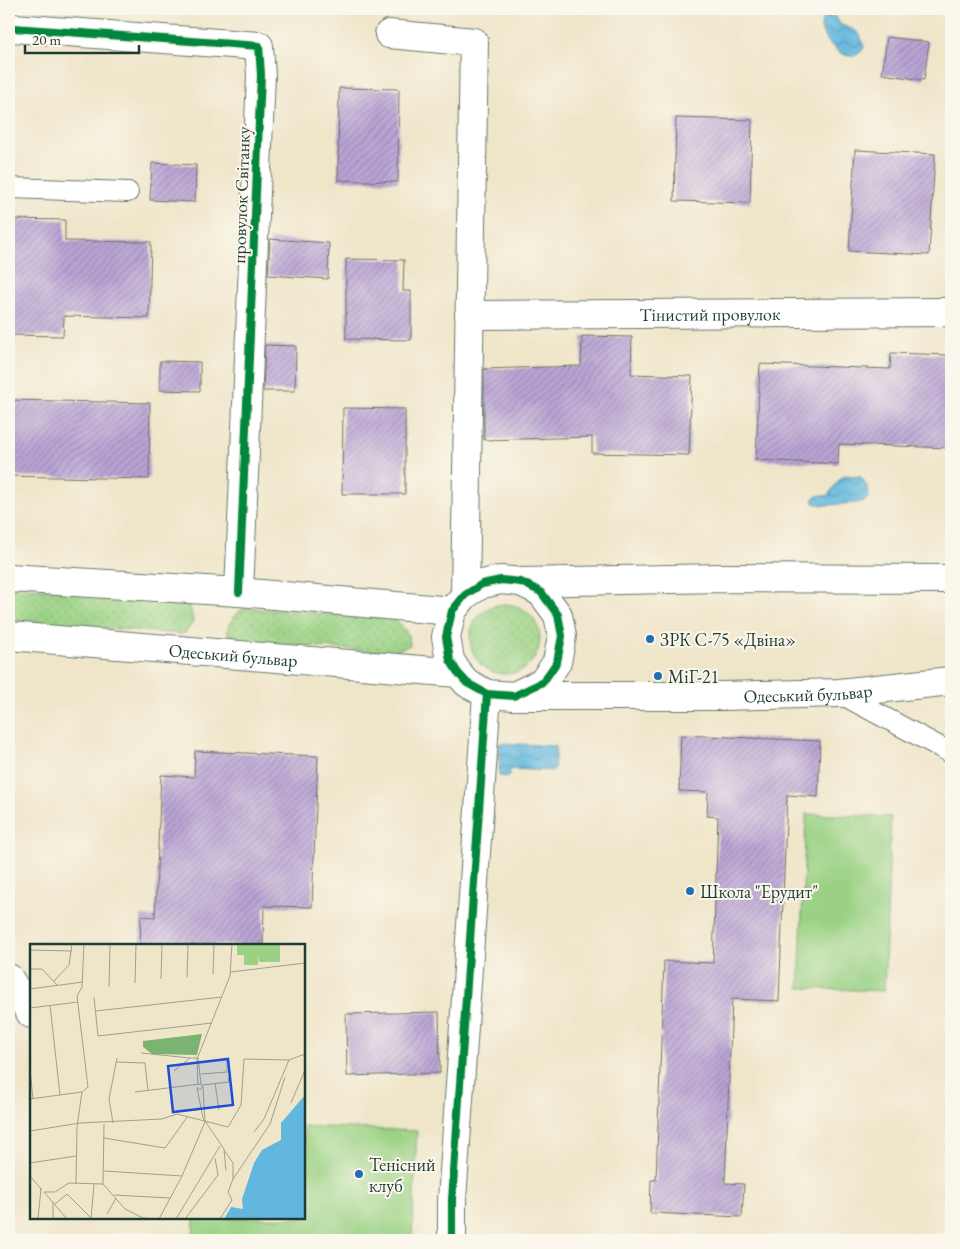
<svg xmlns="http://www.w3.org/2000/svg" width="960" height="1249" font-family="'EB Garamond',serif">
<defs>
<pattern id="grass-dots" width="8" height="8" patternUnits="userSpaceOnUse" patternTransform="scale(1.25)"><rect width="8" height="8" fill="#9ad183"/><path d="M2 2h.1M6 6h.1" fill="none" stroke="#84b472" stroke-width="1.8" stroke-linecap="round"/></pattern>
<pattern id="water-waves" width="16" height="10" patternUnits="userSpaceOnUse" patternTransform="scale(1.25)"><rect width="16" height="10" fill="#62b7de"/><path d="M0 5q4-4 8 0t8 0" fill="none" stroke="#5096b5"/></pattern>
<pattern id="building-hatch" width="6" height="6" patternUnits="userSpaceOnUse" patternTransform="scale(1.25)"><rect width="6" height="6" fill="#baa4d5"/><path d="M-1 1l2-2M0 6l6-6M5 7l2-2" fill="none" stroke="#9787ae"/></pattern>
</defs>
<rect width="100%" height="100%" fill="#fbf7ec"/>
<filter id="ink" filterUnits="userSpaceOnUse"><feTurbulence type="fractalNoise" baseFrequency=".02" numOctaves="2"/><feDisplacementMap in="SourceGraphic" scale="10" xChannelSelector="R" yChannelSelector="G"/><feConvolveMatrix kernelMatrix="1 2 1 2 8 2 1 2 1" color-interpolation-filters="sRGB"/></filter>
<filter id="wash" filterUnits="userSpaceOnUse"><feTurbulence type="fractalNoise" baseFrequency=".0096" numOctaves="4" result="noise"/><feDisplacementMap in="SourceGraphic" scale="20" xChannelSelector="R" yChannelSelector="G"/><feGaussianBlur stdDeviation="1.12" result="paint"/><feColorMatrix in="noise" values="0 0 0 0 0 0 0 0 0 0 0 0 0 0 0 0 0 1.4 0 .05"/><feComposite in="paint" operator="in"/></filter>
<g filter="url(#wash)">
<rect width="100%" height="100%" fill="#efe5c9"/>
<g fill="url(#grass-dots)" stroke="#5c875c">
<polygon points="9,587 177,597 190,607 193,622 186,632 181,634 9,620"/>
<circle cx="505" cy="639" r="35"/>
<path d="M246 608 395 619C404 627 409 633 410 645L392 653 237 640 230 636 227 630C231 619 235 612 246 608Z"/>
</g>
<g fill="#9ad183" stroke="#5c875c">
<polygon points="806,814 891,817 884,991 799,988"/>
<polygon points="304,1126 417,1131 412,1240 193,1240 194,1218 304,1218"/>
</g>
<g fill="url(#water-waves)" stroke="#407a89">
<path d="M828 16H835L840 24C856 32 859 27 864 47 853 68 830 48 823 33 820 29 821 23 823 18Z"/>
<path d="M846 475 861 477C879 502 864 503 842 504 832 505 823 506 814 503V498L820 495 827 496C834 489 837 479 846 475Z"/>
<polygon points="500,743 556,746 554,771 510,769 509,777 499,776"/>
</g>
<g id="blocks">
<g fill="url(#building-hatch)">
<polygon points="887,37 929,42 924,80 882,74"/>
<polygon points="339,88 399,89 398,182 338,180"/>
<polygon points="676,118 752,120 750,203 674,201"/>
<polygon points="855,150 935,154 929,255 849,251"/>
<polygon points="152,163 196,165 195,202 150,200"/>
<polygon points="9,219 65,220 65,241 151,242 149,318 64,316 63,336 9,335"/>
<polygon points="270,239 329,243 328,279 268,275"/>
<polygon points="346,259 404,260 403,291 411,291 411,340 346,339"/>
<polygon points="582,336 632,337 631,374 692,376 689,455 592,453 592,437 484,440 484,369 581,366"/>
<polygon points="265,345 296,346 295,391 263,391"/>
<polygon points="891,353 951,355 951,448 839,444 838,464 756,460 760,364 890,369"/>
<polygon points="160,361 200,362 200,391 160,390"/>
<polygon points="9,400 150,403 149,479 9,476"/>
<polygon points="343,408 405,409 405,494 342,494"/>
<polygon points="681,735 820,741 818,797 787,795 779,1001 732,999 725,1183 744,1184 742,1217 650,1213 651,1180 656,1180 664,961 713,963 718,817 707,816 708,792 679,791"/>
<polygon points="195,751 318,756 312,907 264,906 263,945 140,945 141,916 155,917 161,775 194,777"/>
<polygon points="439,1012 440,1073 347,1076 346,1014"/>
</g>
</g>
</g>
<g filter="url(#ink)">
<use href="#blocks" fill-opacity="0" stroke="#687868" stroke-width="1"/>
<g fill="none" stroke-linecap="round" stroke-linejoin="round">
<defs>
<g id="lane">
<polyline points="9,188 128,192"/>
<polyline points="839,693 951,753"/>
</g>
<g id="street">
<polyline points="13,28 259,46 261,75 239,592"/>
<polyline points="389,34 474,42 465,595"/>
<path id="s1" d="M469 315 951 312"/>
<polyline points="9,578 239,592 452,611"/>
<polyline points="521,582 721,578 951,579"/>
<path id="s2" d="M9 636 458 673"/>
<path id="s3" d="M518 696H723L839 693 951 681"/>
<polyline points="9,978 31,1014"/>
<polyline points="452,1240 452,1200 487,694 467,683 458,673 450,660 446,637 452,611 465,595 482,584 501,580 521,582 541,592 558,615 562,636 557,662 543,682 514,696 487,694"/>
</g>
</defs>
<use href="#lane" stroke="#687868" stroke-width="22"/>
<use href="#street" stroke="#687868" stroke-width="30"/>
<use href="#lane" stroke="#fff" stroke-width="20"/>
<use href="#street" stroke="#fff" stroke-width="28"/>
<defs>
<g id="cycleway">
<polyline points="13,28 259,46 261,75 239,592"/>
<polyline points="452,1240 452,1200 487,694 467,683 458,673 450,660 446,637 452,611 465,595 482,584 501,580 521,582 541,592 558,615 562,636 557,662 543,682 514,696 487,694"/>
</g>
</defs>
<use href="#cycleway" stroke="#fbf7ec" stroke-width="11"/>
<use href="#cycleway" stroke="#00873e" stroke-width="8"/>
</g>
</g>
<g fill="#1f6fb2" stroke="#fbf7ec" stroke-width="2">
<circle cx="650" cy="639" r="5"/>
<circle cx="658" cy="676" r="5"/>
<circle cx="690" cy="891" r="5"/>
<circle cx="359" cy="1174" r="5"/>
</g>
<g text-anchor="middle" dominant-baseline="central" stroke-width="4" stroke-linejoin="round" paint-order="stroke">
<g font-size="18" fill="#1f3d34" stroke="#fbf7ec">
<text transform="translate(241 195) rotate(-88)">провулок Світанку</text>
<text stroke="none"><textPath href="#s1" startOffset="241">Тінистий провулок</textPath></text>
<text stroke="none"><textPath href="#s2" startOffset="225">Одеський бульвар</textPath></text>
<text stroke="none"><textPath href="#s3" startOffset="290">Одеський бульвар</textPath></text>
</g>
<g font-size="18" fill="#1f3d34" stroke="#fbf7ec" text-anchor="start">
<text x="660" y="639">ЗРК С-75 «Двіна»</text>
<text x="668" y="676">МіГ-21</text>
<text x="700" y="891">Школа "Ерудит"</text>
<text x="369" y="1164">Тенісний<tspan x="369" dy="21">клуб</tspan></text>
</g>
</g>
<g transform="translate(30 944)">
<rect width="275" height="275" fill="#efe5c9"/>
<path d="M172 90 167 111 122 110 113 103V97Z" fill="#7bb371"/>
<path d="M207 0H250V18H229L228 11V21H214V11H207Z" fill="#9ad183"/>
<path d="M275 151V275H194L201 263 213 265 212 255 224 219 232 206 251 196V179Z" fill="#62b7de"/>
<path fill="none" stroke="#9ca28d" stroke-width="1" d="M0 6 42 7M0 25H12L27 41M201 28 275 19M183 30 184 0M157 33 158 0M131 35 132 0M24 37 39 21 42 0M105 39 106 0M79 43 80 0M0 45 53 38M64 53 68 92 182 79M20 61 30 151M0 64 48 58M66 67 192 53M111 109 160 114M168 114 171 140M259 116 275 110M86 118 115 119 118 147M0 126 3 155M144 127 160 114H168M171 130 197 128V116M185 139 189 166M168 141 167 115 200 32 202 0M173 141 199 138 198 134M167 144 173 174 194 205 196 227M52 148 58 143 47 52 52 43 54 0M105 148 170 140 173 142 170 146 167 143M0 155 52 148M261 159 275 126M83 179 79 155 87 114M74 180 73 240 95 265 113 274 126 275M0 187 50 179 132 175 147 170 198 183 211 161 214 115 259 116 234 175 224 188M74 194 135 204 158 172M0 219 46 212M74 227 152 232M0 232 12 246M203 235 240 180 255 133M46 240 47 183 52 148M84 251 140 254M25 260 37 250 61 274M77 270 86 254M8 275 11 244M23 275V258M37 275 14 248H25L39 239 73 240M61 275 64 240M129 275 152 232 175 178 173 143M146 275 190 202M155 275 188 231 185 214M190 275 202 256 198 248 203 235V219L194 206"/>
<path fill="#1d4ed8" fill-opacity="0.15" stroke="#1d4ed8" stroke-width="2.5" d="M198 115 203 161 143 168 138 122Z"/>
<rect width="275" height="275" fill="none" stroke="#1f3d34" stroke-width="2.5"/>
</g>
<rect width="960" height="1249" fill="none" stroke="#fbf7ec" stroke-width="30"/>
<path d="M25 45v8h114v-8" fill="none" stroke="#1f3d34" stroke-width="2.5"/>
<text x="32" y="45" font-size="15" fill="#1f3d34" stroke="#fbf7ec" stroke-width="4" paint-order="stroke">20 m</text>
</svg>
